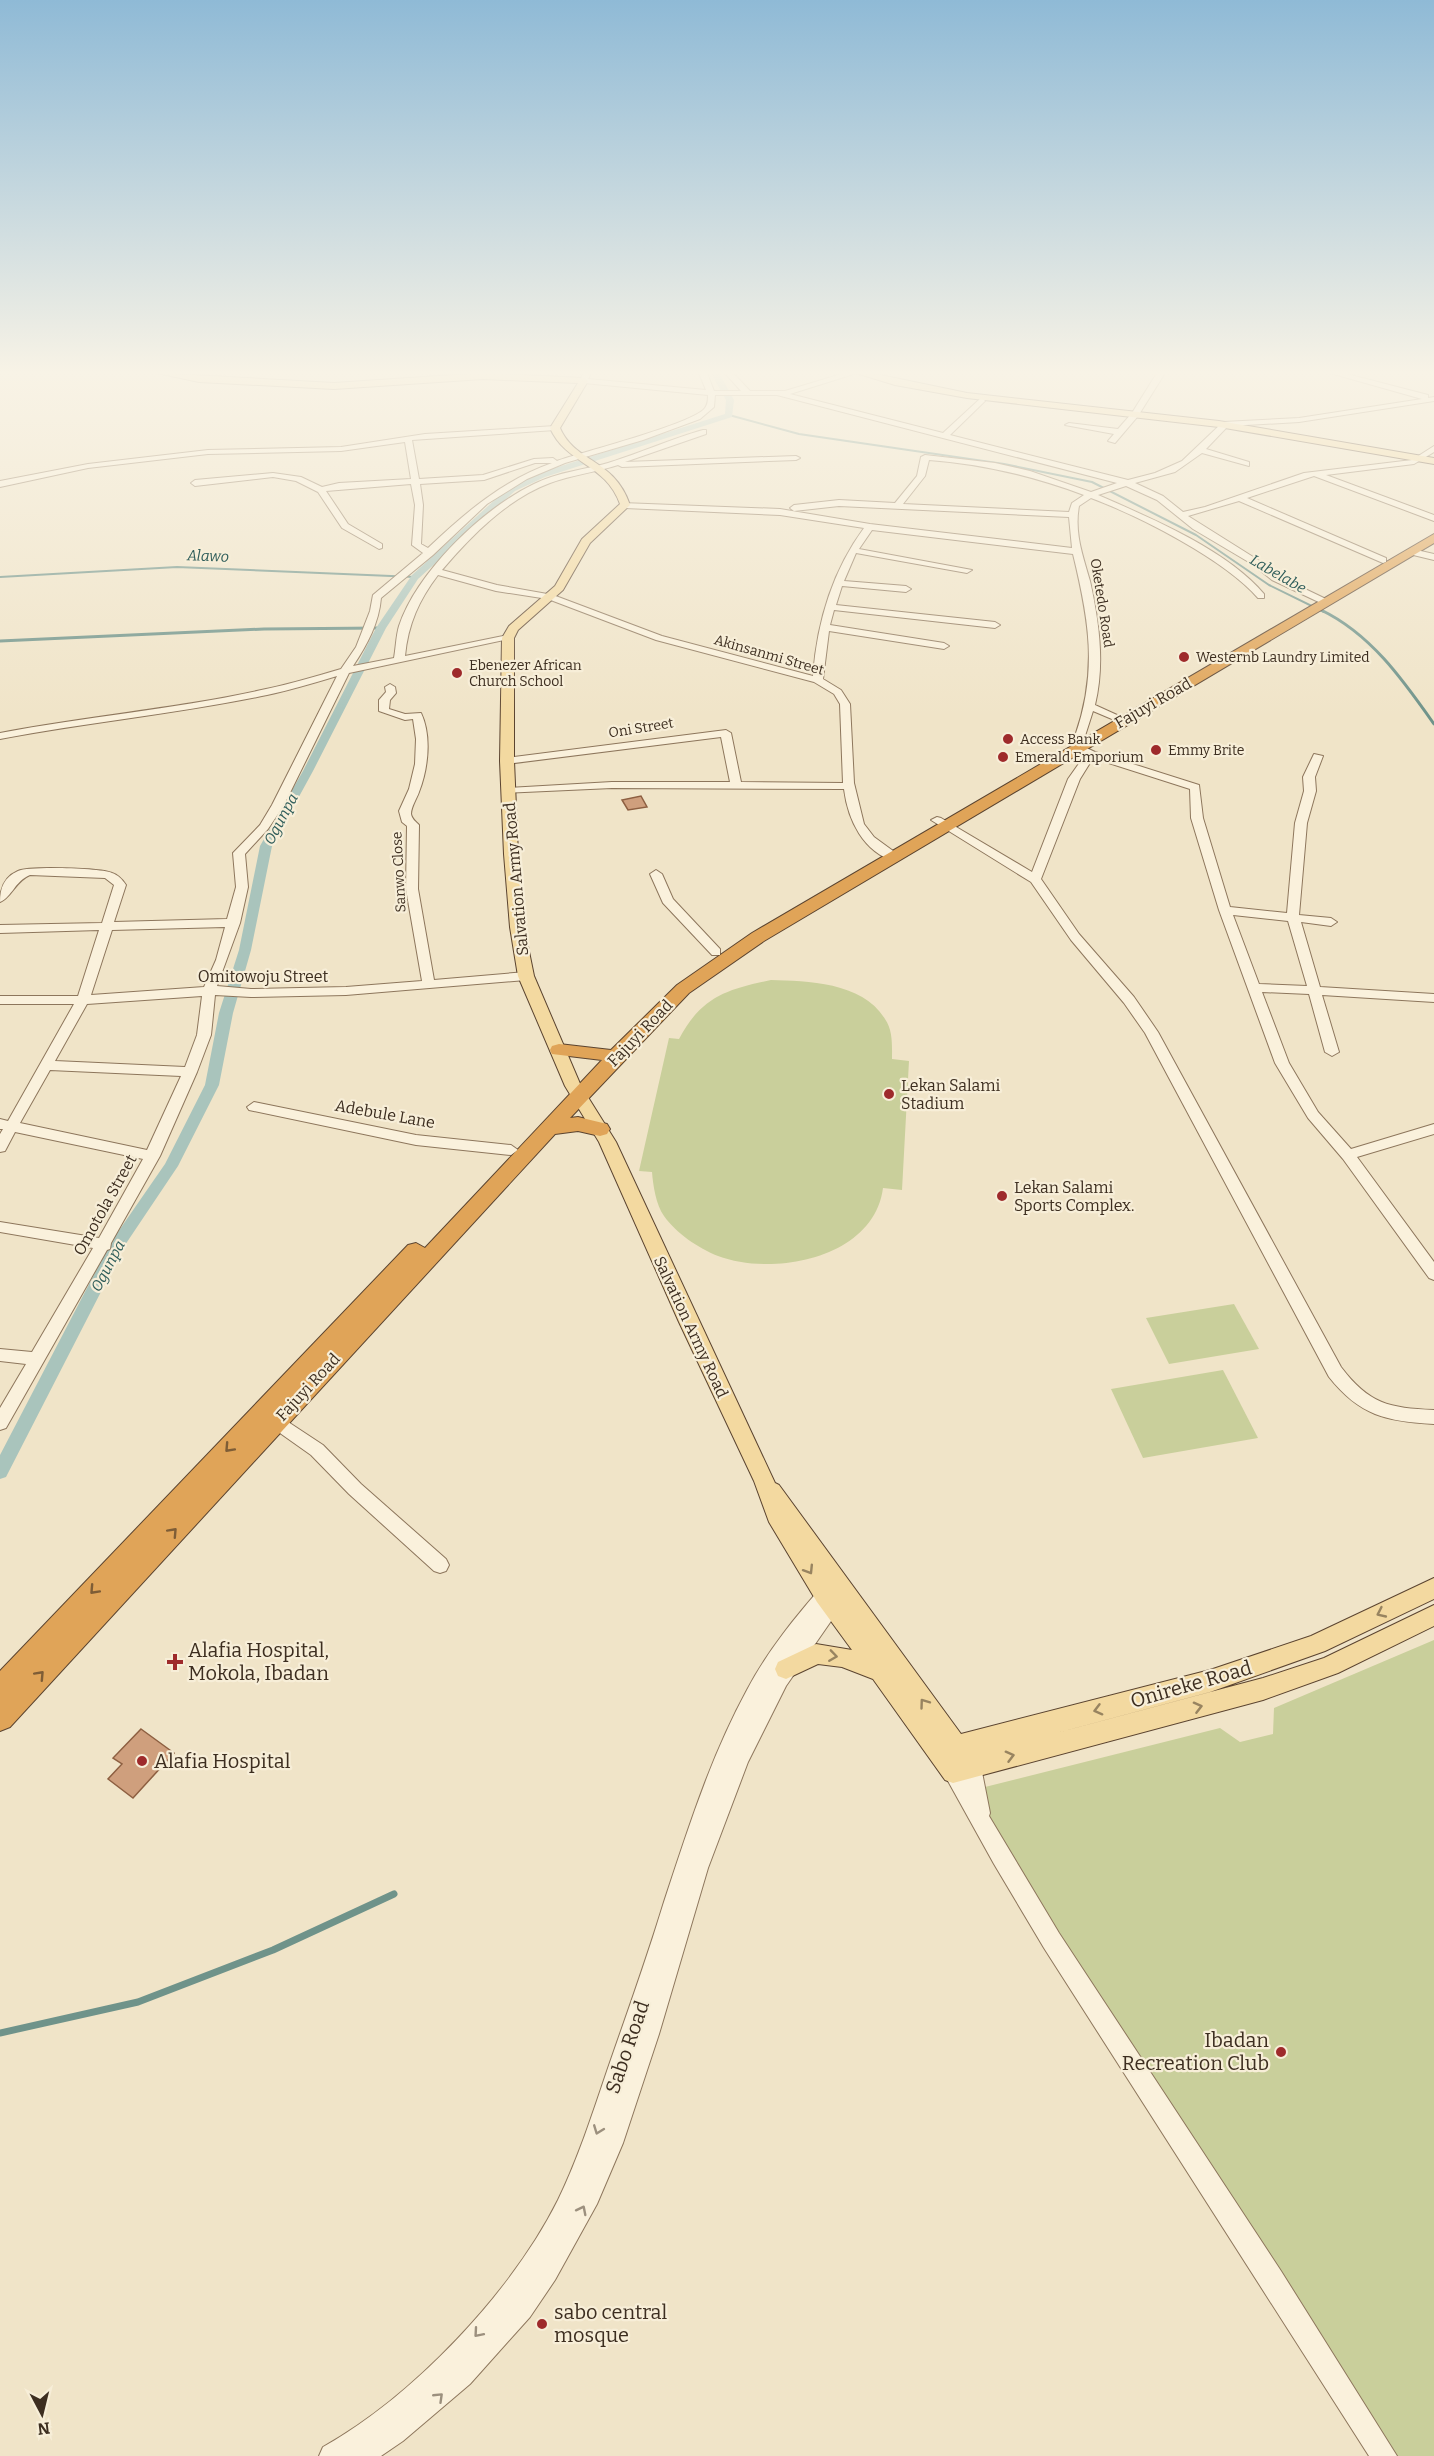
<svg xmlns="http://www.w3.org/2000/svg" width="1434" height="2456" font-family="Bitter,serif">
<rect width="100%" height="100%" fill="#f0e4c8"/>
<g fill="#c9cf9b">
<path d="M771 980C807 981 863 982 885 1019 893 1030 892 1046 892 1059L909 1061 902 1190 883 1188C874 1258 774 1277 718 1256 698 1248 676 1233 664 1216 656 1205 653 1185 652 1172L639 1171 669 1038 679 1039C701 997 727 989 771 980Z"/>
<polygon points="1234,1304 1259,1349 1169,1364 1146,1318"/>
<polygon points="1223,1370 1258,1438 1143,1458 1111,1389"/>
<polygon points="1434,1640 1434,2456 1397,2456 1298,2298 1231,2211 994,1853 981,1788 1220,1728 1240,1742 1273,1734 1274,1708"/>
</g>
<g fill="none" stroke-linecap="round" stroke-linejoin="round">
<g stroke="#6f938a" stroke-width="2">
<polyline points="729,415 799,434 1004,464 1092,482 1196,535 1269,585 1324,612"/>
<polyline points="0,577 177,567 415,577"/>
</g>
<g stroke="#6f938a" stroke-width="3">
<path d="M1321 610C1371 634 1403 680 1434 724"/>
<polyline points="0,641 264,629 381,628"/>
</g>
<polyline stroke="#6f938a" stroke-width="7" points="0,2033 138,2002 273,1950 394,1894"/>
<polygon fill="#a9c4bc" fill-rule="evenodd" points="711,373 719,373 734,400 732,417 545,477 515,491 418,579 386,628 313,771 272,846 251,950 233,1013 219,1085 178,1166 125,1245 6,1477 0,1479 0,1455 111,1242 165,1164 205,1085 219,1013 239,950 260,846 303,771 376,628 412,575 509,487 539,473 725,414 726,400"/>
</g>
<g fill="#cf9f7d" stroke="#8d5f41" stroke-width="1.5">
<polygon points="641,796 647,807 628,810 622,800"/>
<polygon points="141,1729 174,1753 133,1798 108,1779 122,1764 113,1758"/>
</g>
<g fill="none" stroke-linecap="round" stroke-linejoin="round">
<defs>
<g id="minor">
<path d="M583 373H591L588 379 706 390 699 373H707L714 391H741L725 373H733L750 391H785L845 373H857L790 394 943 433 982 397 985 401 950 435 1128 480 1155 473 1182 461 1223 422 1299 418 1422 399 1330 373H1343L1428 395V398L1434 397V401L1299 422 1228 426 1206 449 1249 462V466L1202 453 1175 472 1135 483 1163 496 1183 512 1205 507 1304 473 1412 460 1434 446V452L1414 464 1326 475 1434 515V521L1314 476 1247 498 1386 558V562L1383 563 1239 501 1188 516 1258 560 1278 576 1328 600 1330 602 1325 605 1272 580 1252 564 1193 529 1157 500 1126 486 1098 495C1151 518 1227 550 1264 594V598H1258C1224 559 1139 516 1091 498L1079 506C1074 533 1083 556 1090 581 1099 621 1105 664 1095 705L1128 720 1119 722 1093 711 1085 736 1080 739 1075 736C1098 671 1089 620 1073 554L872 530 859 549 972 570 967 573 856 553 844 581 906 586 911 589 906 592 842 586 836 605 995 622 1000 625 995 628 834 610 830 625 944 643 949 646 944 649 829 631 823 679 841 690 850 704 854 783 864 824 874 837 900 856 902 858 896 862C863 852 848 820 844 789L612 788 504 793 502 791 508 788 612 782H730L721 737 507 764 502 761 507 758 726 730 731 733 741 782 843 783 840 704 834 694 814 682 656 640 548 599 496 591 438 575C419 600 408 624 405 656L508 635 513 638 349 673 284 805 268 829 245 854 248 887 240 923 217 986 251 989 346 987 422 981 406 889 407 826 402 822 399 811 409 789 415 764 416 739 413 719 405 720 379 711V700L386 692 385 687 390 684 395 687 396 693 390 700 389 709 405 714 421 713C432 736 428 769 419 792 417 798 411 807 411 814 412 819 415 821 419 825L418 889 434 980 526 972 532 976 526 980 346 995 251 997 215 995 211 1035 197 1072 160 1156 111 1243 110 1249 107 1250 6 1428 0 1430V1408L26 1364 0 1361V1349L32 1352 93 1248 0 1232V1222L99 1238 143 1159 15 1132 5 1151 0 1152V1134L3 1129H0V1119L8 1121 74 1004H0V996H78L99 930 0 933V925L102 923 114 885 105 878 30 875C15 881 12 897 0 902 0 888 4 877 18 871 29 866 100 868 112 873 118 875 122 879 126 885L114 922 227 919 236 887 233 853 260 825 272 805 337 676C314 683 290 690 267 695 178 714 88 722 0 739V733C88 716 178 709 266 689 291 684 316 676 341 669L356 647 370 611 373 595 423 553 412 545 415 505 411 484 326 491 348 524 382 544V548L379 549 342 528 318 492 296 481 273 477 195 486 191 483 195 480 273 473 301 477 322 487 339 483 411 479 405 442 341 451 208 454 88 468 0 487V481L88 464 208 450 341 447 425 434 555 426 559 428 555 430 412 440 419 479 483 475 534 459 553 458 557 461C582 452 693 424 705 408 708 404 708 400 708 395L584 383 580 381ZM715 395H777L1117 483 1091 492 1030 471 995 463 925 455 921 457 917 476 895 503 839 500 794 505 790 508 794 511 839 506 1069 517 1072 548 870 524 780 509 622 503V507L625 508 780 515 864 528C833 570 817 622 813 676L662 636 553 595 497 585 442 570C471 536 507 499 550 483 572 475 596 472 618 465L622 467 796 460 800 458 796 456 625 462 706 434V430H703C671 439 640 453 608 463 584 470 557 472 534 484 482 509 417 572 399 626 396 636 396 647 394 658L353 666C367 645 379 623 381 598L433 555 487 504 527 479 565 463 643 440 700 419 714 407ZM929 460C983 464 1033 476 1084 495L1072 503 1069 512 903 504 925 476ZM535 463H552C502 481 466 512 428 548L421 544 423 505 420 484 484 480ZM225 927 216 960 204 987 91 995 112 930ZM202 996 197 1035 185 1067 55 1061 87 1004ZM50 1070 181 1076 147 1150 20 1123Z"/>
<polygon points="1157,373 1165,373 1138,416 1115,443 1108,441 1114,434 1065,425 1069,423 1118,429 1132,413"/>
<polygon points="1412,549 1434,554 1434,560 1409,554 1407,552"/>
<path d="M1078 744 1095 752 1199 785 1203 818 1230 907 1287 913 1295 823 1304 791 1303 777 1314 754 1323 756 1315 777 1316 791 1307 823 1299 915 1331 918 1337 922 1331 926 1301 922 1320 987 1434 994V1002L1322 995 1339 1052 1332 1056 1325 1052 1309 994 1262 992 1289 1063 1318 1112 1351 1149 1434 1124V1134L1357 1157 1434 1262V1280L1429 1278 1343 1159 1308 1118 1275 1063 1219 910 1191 818 1190 789 1093 758 1080 779 1041 879 1079 934 1134 997 1158 1032 1341 1367C1369 1404 1389 1408 1434 1410V1424C1386 1421 1360 1416 1329 1377L1145 1033 1124 1003 1071 940 1031 882 931 820 937 817 941 818 1032 872 1068 779 1085 755 1073 747ZM1233 915 1288 921 1307 986 1259 984Z"/>
<polygon points="656,870 662,874 673,899 720,949 720,955 712,955 663,903 650,874"/>
<polygon points="254,1102 416,1135 511,1145 518,1150 511,1155 416,1145 249,1110 247,1107"/>
<polygon points="276,1414 323,1445 361,1484 446,1559 449,1565 446,1571 440,1573 434,1571 349,1494 311,1455 270,1426 268,1421 270,1416"/>
<path d="M832 1580 838 1582 840 1591 844 1592 847 1598 786 1686 748 1762 708 1868 659 2034 623 2143 597 2204 555 2280 530 2317 470 2384 403 2441 381 2456H319L323 2447C413 2397 512 2292 558 2200 578 2159 592 2115 607 2071 626 2016 646 1961 663 1905 687 1832 710 1758 747 1690 768 1650 796 1616 826 1582Z"/>
<polygon points="971,1757 978,1760 981,1767 990,1813 989,1816 1059,1933 1281,2271 1397,2456 1369,2456 1044,1948 994,1864 943,1772 946,1765 953,1762 961,1767 964,1760"/>
</g>
<g id="major">
<path d="M157 373 334 383 483 373 584 378 588 381 560 428C575 463 614 458 630 505L590 543 563 590 518 630 514 638V761L518 854 524 927 534 976 581 1086 616 1142 775 1483 779 1485 961 1734 1210 1670 1311 1636 1434 1578V1599L1325 1651 1210 1692 974 1755 1263 1678 1324 1658 1434 1605V1626L1338 1673 1263 1700 953 1783 945 1780 873 1679 842 1667 818 1664 786 1679 778 1676 775 1669 778 1662 816 1644 852 1650 817 1602 769 1522 754 1481 679 1322 599 1142 565 1086 518 976 510 927 504 854 500 761 502 638 509 626 555 586 582 539 620 504C606 464 566 464 550 428L578 383 483 379 334 389 199 382Z"/>
<polygon points="856,373 871,373 967,393 1219,421 1434,458 1434,464 1219,427 967,398 895,385"/>
</g>
<polygon id="highway" points="1434,534 1434,543 764,941 689,993 570,1118 578,1117 607,1124 610,1129 607,1134 600,1136 578,1131 555,1134 10,1727 0,1731 0,1671 408,1245 416,1243 425,1248 602,1060 552,1054 550,1050 552,1046 559,1044 611,1050 677,985 752,933"/>
</defs>
<use href="#minor" stroke="#8d765c" stroke-width="2"/>
<use href="#major" stroke="#5b4430" stroke-width="2"/>
<use href="#highway" stroke="#5b4430" stroke-width="2"/>
<use href="#minor" fill="#faf1dc" fill-rule="evenodd"/>
<use href="#major" fill="#f3d9a0" fill-rule="evenodd"/>
<use href="#highway" fill="#e0a458" fill-rule="evenodd"/>
</g>
<defs><path id="oneway-chevron" d="M-2-3.5L2.5 0L-2 3.5" fill="none" stroke-width="1.6" stroke-linecap="round" stroke-linejoin="round" transform="scale(1.5)"/></defs>
<g stroke="#7e5d36">
<use href="#oneway-chevron" transform="translate(229 1448) rotate(133)"/>
<use href="#oneway-chevron" transform="translate(173 1532) rotate(-47)"/>
<use href="#oneway-chevron" transform="translate(94 1590) rotate(133)"/>
<use href="#oneway-chevron" transform="translate(40 1675) rotate(-47)"/>
</g>
<g stroke="#988460">
<use href="#oneway-chevron" transform="translate(809 1570) rotate(58)"/>
<use href="#oneway-chevron" transform="translate(1381 1613) rotate(155)"/>
<use href="#oneway-chevron" transform="translate(833 1656) rotate(8)"/>
<use href="#oneway-chevron" transform="translate(924 1703) rotate(-126)"/>
<use href="#oneway-chevron" transform="translate(1198 1707) rotate(-14)"/>
<use href="#oneway-chevron" transform="translate(1098 1710) rotate(165)"/>
<use href="#oneway-chevron" transform="translate(1010 1756) rotate(-15)"/>
</g>
<g stroke="#9c907e">
<use href="#oneway-chevron" transform="translate(598 2130) rotate(111)"/>
<use href="#oneway-chevron" transform="translate(582 2210) rotate(-63)"/>
<use href="#oneway-chevron" transform="translate(478 2333) rotate(131)"/>
<use href="#oneway-chevron" transform="translate(439 2397) rotate(-44)"/>
</g>
<linearGradient id="sky" x2="0" y2="1"><stop stop-color="#8fbad6"/><stop offset="0.52" stop-color="#f8f3e6"/><stop offset="1" stop-color="#f8f3e6" stop-opacity="0"/></linearGradient>
<rect width="1434" height="717" fill="url(#sky)"/>
<g fill="#9e2a2b" stroke="#f7eed8" stroke-width="2">
<circle cx="1184" cy="657" r="6"/>
<circle cx="457" cy="673" r="6"/>
<circle cx="1008" cy="739" r="6"/>
<circle cx="1156" cy="750" r="6"/>
<circle cx="1003" cy="757" r="6"/>
<circle cx="889" cy="1094" r="6"/>
<circle cx="1002" cy="1196" r="6"/>
<path d="M172 1653h6v6h6v6h-6v6h-6v-6h-6v-6h6z"/>
<circle cx="142" cy="1761" r="6"/>
<circle cx="1281" cy="2052" r="6"/>
<circle cx="542" cy="2324" r="6"/>
</g>
<g text-anchor="middle" dominant-baseline="central" stroke-width="4.5" stroke-linejoin="round" paint-order="stroke">
<g font-size="14" fill="#3d2e20" stroke="#f7eed8">
<text transform="translate(1102 603) rotate(81)">Oketedo Road</text>
<text transform="translate(769 655) rotate(16)">Akinsanmi Street</text>
<text transform="translate(641 728) rotate(-9)">Oni Street</text>
<text transform="translate(399 872) rotate(-93)">Sanwo Close</text>
</g>
<g font-size="14" fill="#3d2e20" stroke="#f7eed8" text-anchor="start">
<text x="1196" y="657">Westernb Laundry Limited</text>
<text x="469" y="665">Ebenezer African<tspan x="469" dy="16">Church School</tspan></text>
<text x="1020" y="739">Access Bank</text>
<text x="1168" y="750">Emmy Brite</text>
<text x="1015" y="757">Emerald Emporium</text>
</g>
<g font-size="15" font-style="italic" fill="#2f5d5a" stroke="#f7eed8">
<text transform="translate(208 556) rotate(2)">Alawo</text>
<text transform="translate(1278 574) rotate(30)">Labelabe</text>
<text transform="translate(281 819) rotate(-62)">Ogunpa</text>
<text transform="translate(108 1266) rotate(-62)">Ogunpa</text>
</g>
<g font-size="16" fill="#3d2e20" stroke="#f7eed8">
<text transform="translate(1153 703) rotate(-30)">Fajuyi Road</text>
<text transform="translate(516 879) rotate(-95)">Salvation Army Road</text>
<text x="263" y="976">Omitowoju Street</text>
<text transform="translate(640 1033) rotate(-46)">Fajuyi Road</text>
<text transform="translate(385 1114) rotate(10)">Adebule Lane</text>
<text transform="translate(105 1205) rotate(-61)">Omotola Street</text>
<text transform="translate(691 1327) rotate(65)">Salvation Army Road</text>
<text transform="translate(308 1387) rotate(-47)">Fajuyi Road</text>
</g>
<g font-size="16" fill="#3d2e20" stroke="#f7eed8" text-anchor="start">
<text x="901" y="1085">Lekan Salami<tspan x="901" dy="18">Stadium</tspan></text>
<text x="1014" y="1187">Lekan Salami<tspan x="1014" dy="18">Sports Complex.</tspan></text>
</g>
<g font-size="20" fill="#3d2e20" stroke="#f7eed8" text-anchor="start">
<text x="188" y="1650">Alafia Hospital,<tspan x="188" dy="23">Mokola, Ibadan</tspan></text>
<text x="154" y="1761">Alafia Hospital</text>
<text x="1269" y="2040" text-anchor="end">Ibadan<tspan x="1269" dy="23">Recreation Club</tspan></text>
<text x="554" y="2312">sabo central<tspan x="554" dy="23">mosque</tspan></text>
</g>
<g font-size="20" fill="#3d2e20" stroke="#f7eed8">
<text transform="translate(1191 1684) rotate(-16)">Onireke Road</text>
<text transform="translate(627 2047) rotate(-71)">Sabo Road</text>
</g>
</g>
<g transform="translate(42 2414) rotate(173)" stroke="#f7eed8" stroke-width="4.5" paint-order="stroke">
<path d="M0-4.5L10 22L0 15L-10 22Z" fill="#3d2e20"/>
<text y="-9" font-size="16" font-weight="bold" text-anchor="middle" fill="#3d2e20">N</text>
</g>
</svg>
